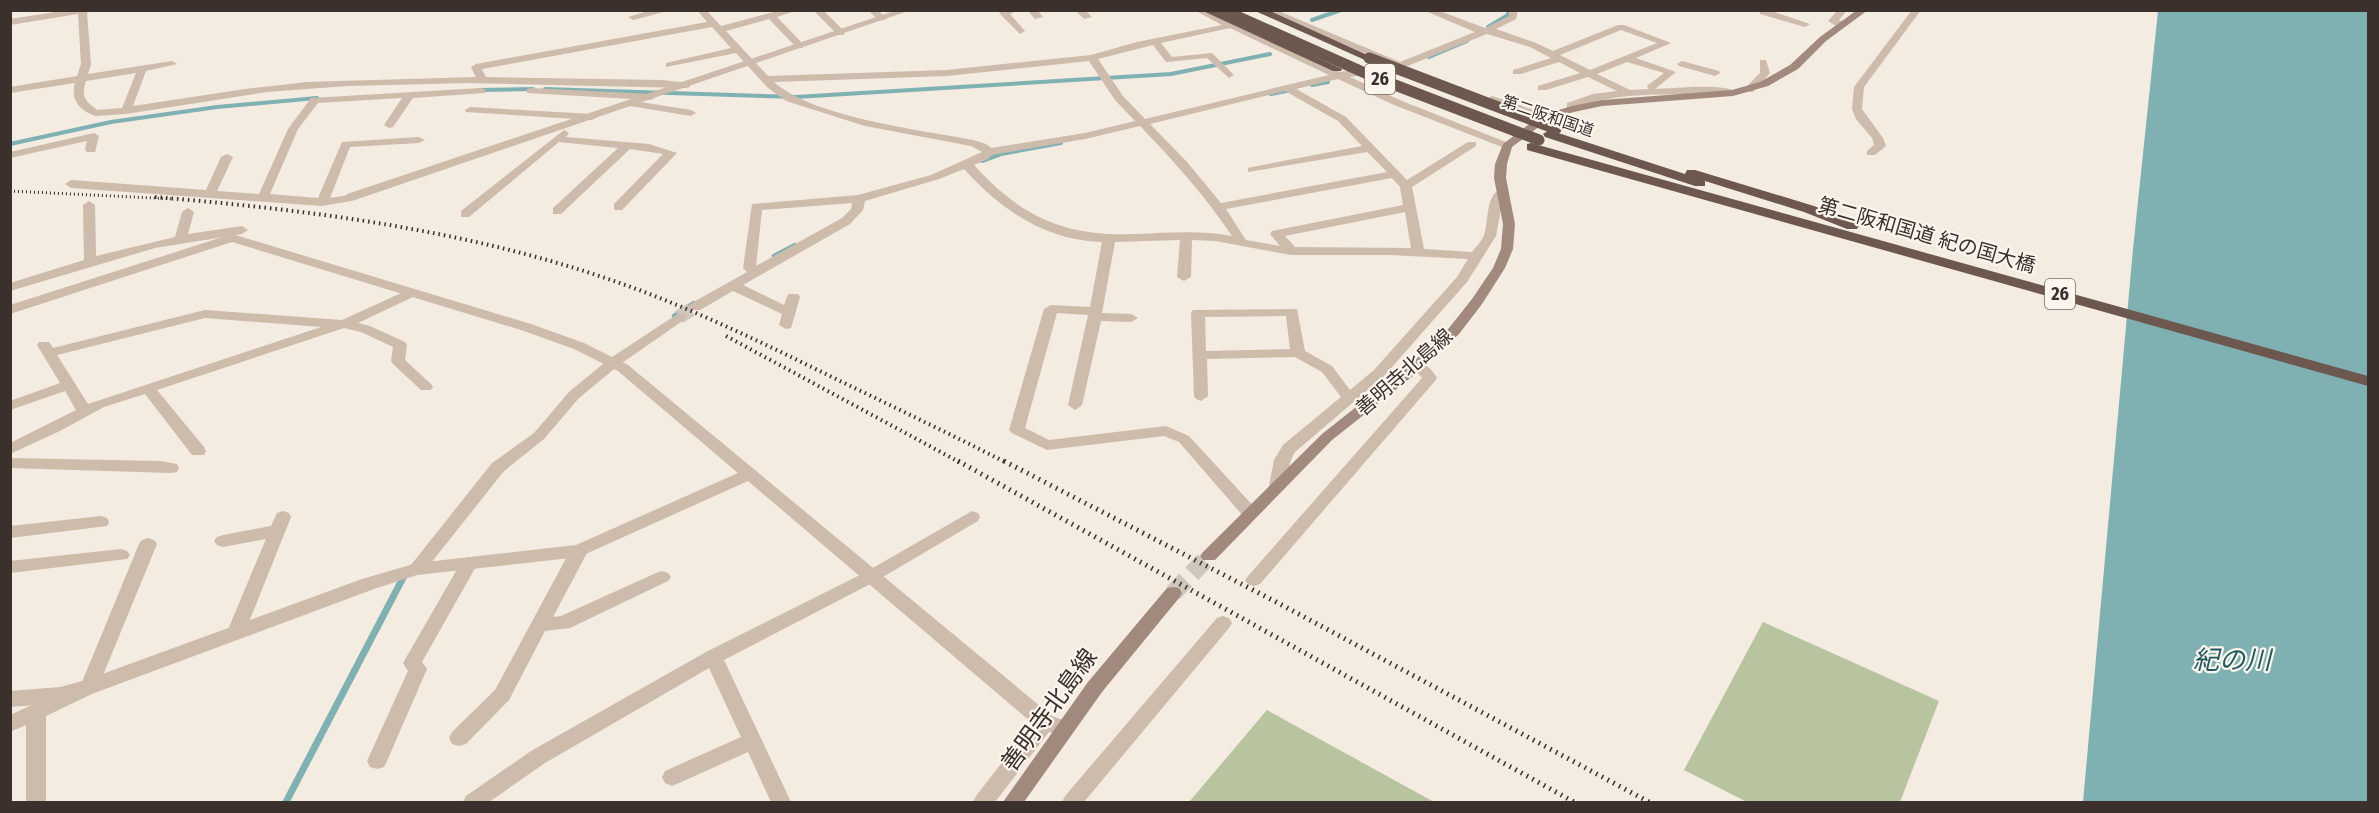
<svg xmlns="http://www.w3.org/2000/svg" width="2379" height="813" font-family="'Fira Sans Condensed','Noto Sans JP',sans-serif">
<rect width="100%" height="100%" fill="#f4ebe1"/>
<g fill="#b8c4a0">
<polygon points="1763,622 1939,701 1900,802 1747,802 1684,770"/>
<polygon points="1267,710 1434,802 1189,802"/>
</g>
<polygon fill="#7fb0b2" points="2158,11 2368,11 2368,802 2083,802 2133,249"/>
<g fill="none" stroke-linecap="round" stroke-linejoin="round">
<g stroke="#7fb0b2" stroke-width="4">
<polyline points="1312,20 1341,10"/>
<polyline points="1488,27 1508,15 1509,10"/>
<polyline points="1429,57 1467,41"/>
<polyline points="1312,85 1328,82"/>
<polyline points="545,89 796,97 1171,74 1270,54"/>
<polyline points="479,90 533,89"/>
<polyline points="1271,94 1291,90"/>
<polyline points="10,144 111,122 217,107 317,98"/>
<polyline points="982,161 1001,154 1061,143"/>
</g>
<g stroke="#7fb0b2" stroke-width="4.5">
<polyline points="774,256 795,245"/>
<polyline points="674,316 694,303"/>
</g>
<polyline stroke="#7fb0b2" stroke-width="7" points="286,802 405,574"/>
<polyline stroke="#cfc6bd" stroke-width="14" stroke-dasharray="14 7" stroke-linecap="butt" points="679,317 695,307"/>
<polyline stroke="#cfc6bd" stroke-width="18" stroke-dasharray="18 9" stroke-linecap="butt" points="1173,593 1209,556"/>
<g fill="#cdbbac" fill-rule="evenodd">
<path d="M68 10H93L87 13 91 64 88 74 172 61 177 64 146 71 133 106 245 89 307 82 476 77 471 67 476 64 707 22 697 10H706L721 26 781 10H798L777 17 803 44V48H797L769 19 726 31 768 76 947 70 1091 55 1137 42 1222 25 1194 10H1206L1340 72 1390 64 1263 10H1276L1400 62 1475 32 1423 10H1437L1485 28 1509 16V10H1518L1516 19 1496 29 1536 43 1553 51 1618 25H1624L1671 43 1636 58 1676 72 1655 89C1674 89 1724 82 1738 93 1731 99 1716 94 1707 94 1664 95 1618 92 1577 107L1576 111 1572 112 1567 109V103L1593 94 1617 91 1588 77 1546 90H1538V86L1580 73 1559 62 1521 74H1513V70L1551 58 1530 47 1487 34 1405 67 1350 77 1402 101 1511 144V148L1507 149 1394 105 1338 79 1296 89 1346 117 1407 180 1468 142H1476V146L1412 187 1424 249 1472 252C1476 247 1482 241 1484 235 1489 222 1485 195 1501 189L1507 193 1502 204 1496 236 1467 282 1384 376 1295 452C1287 464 1289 478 1283 490H1271L1269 486 1274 460 1283 445 1341 397 1322 372 1295 357 1207 359 1208 396 1201 401 1196 399 1194 396 1191 313 1193 310 1297 309 1305 351 1332 366 1350 390 1374 370 1457 277 1468 259 1390 255H1291L1215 241 1192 240 1191 277 1184 281 1177 277 1180 240 1115 242 1102 313 1131 314 1138 318 1131 322 1101 321 1082 405 1075 410 1068 405 1088 315 1057 313 1025 428 1049 440 1166 426 1189 436 1256 509 1258 513 1256 517H1244L1179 442 1164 436 1047 450 1012 433 1009 430 1044 309 1051 305 1090 307 1102 242C1045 240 1001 210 964 169L939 179 865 201 863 210 850 224 743 285 784 305 788 294H798L800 297 791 328 786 329 779 325 782 314 733 291 700 310H690L688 307 690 304 747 272 743 268 752 204 858 195 931 175 982 152 971 146 865 126 786 101 768 88 736 53 666 67V63L731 48 712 27 482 69 486 77 662 80 690 83V87L686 88 469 83 347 86 267 92 126 114 95 116C79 110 70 99 75 83L10 93V87L77 76 81 64 78 14 10 25V19ZM1230 28 1329 75 1145 119 1123 96 1098 59 1153 45 1166 62 1207 58 1229 78 1234 75 1212 53 1172 57 1161 43ZM1621 30 1657 43 1590 70 1560 55ZM1089 61 1115 100 1135 121 1085 133 991 148 986 144 973 140C921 130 812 117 774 82L947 76ZM1627 62 1664 73 1648 85 1647 87 1649 89 1630 90 1597 74ZM136 73 122 108 97 110C85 100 81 97 86 81ZM1285 91 1338 121 1362 146 1252 167 1248 168V172L1367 152 1387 172 1221 203 1187 162 1150 124ZM1140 126C1174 161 1205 196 1232 236 1200 230 1168 233 1136 234 1065 237 1021 217 974 165L988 159 992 155 1085 139ZM1392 178 1400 187 1403 205 1272 231 1270 234 1280 246 1246 240 1226 209ZM852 203 851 209 842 218 756 266 762 210ZM1405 212 1411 248 1295 247 1285 236ZM1286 316 1290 349 1206 351 1205 317Z"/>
<polygon points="651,10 671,10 633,20 628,17"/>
<polygon points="813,10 823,10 844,31 844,35 838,35"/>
<polygon points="868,10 878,10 887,19 879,21"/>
<polygon points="1017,10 1010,14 1025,31 1020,34 999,13 1002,10"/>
<polygon points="1027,10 1037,10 1043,17 1035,19"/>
<polygon points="1075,10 1085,10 1092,17 1084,19"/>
<polygon points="1759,10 1768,10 1810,24 1805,27 1760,14"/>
<polygon points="1838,10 1847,10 1839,20 1844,23 1844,27 1838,27 1828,21"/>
<polygon points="1912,10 1921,10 1864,87 1862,109 1883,138 1886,146 1875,155 1867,155 1867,151 1874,145 1872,138 1856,119 1852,109 1854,87"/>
<polygon points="1760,60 1766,60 1770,73 1753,92 1745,92 1745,88 1760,73"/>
<polygon points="1682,61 1719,71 1720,73 1715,76 1679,66 1677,64"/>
<polygon points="481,88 485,89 485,93 413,98 393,127 389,128 384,125 402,98 318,103 298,129 270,194 318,198 342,142 419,137 425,140 419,143 350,147 330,198 355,194 357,197 351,201 322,206 71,188 65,184 71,180 206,190 221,157 227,154 233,157 217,191 259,194 288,129 311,98"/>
<polygon points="531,88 651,94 656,97 651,100 527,93 527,89"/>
<polygon points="1492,96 1549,115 1550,117 1545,120 1541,119 1488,101 1487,99"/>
<polygon points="634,101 691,110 696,113 691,116 630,106 630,102"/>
<polygon points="470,107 592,114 597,117 592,120 466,112 465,110"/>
<polygon points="564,130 569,133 566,137 649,144 677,153 622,210 614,210 614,204 663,154 630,149 561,214 553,214 553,208 618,148 559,142 469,217 461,217 461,211"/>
<polygon points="94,133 99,136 95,152 87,152 85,150 87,141 10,158 10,152"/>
<polygon points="89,201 95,205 96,256 175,237 182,212 188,208 194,212 188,234 242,226 248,230 242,234 155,248 10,291 10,283 84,260 83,205"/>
<path d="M410 289 417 293 415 296 358 323 370 326 405 342 407 345 405 360 431 384 433 387 431 390H421L393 364 391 361 393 347 361 332 344 328 157 390 204 447 206 451 204 455H192L145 394 104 407 60 431 10 454V443L76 410 65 391 10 410V401L60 383 37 345 39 342H49L53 348 205 310 342 320ZM205 318 321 327 88 404 57 355Z"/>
<polygon points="679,313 684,314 686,317 684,320 619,365 579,398 544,439 504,471 423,573 417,575 411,573 408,569 411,565 492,463 534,433 569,392 609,359"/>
<path d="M1418 361C1426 363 1433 371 1437 378L1435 381 1260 584 1254 586 1248 584 1245 580 1248 576 1422 378 1411 365Z"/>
<polygon points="10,458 160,461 177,464 179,468 177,472 171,473 10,468"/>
<polygon points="283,511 289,513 291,517 245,632 242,637 236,639 230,637 227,632 266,539 223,547 217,545 214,541 217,537 223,535 271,526 277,513"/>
<polygon points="972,511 978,513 980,517 978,521 876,581 724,660 791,802 771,802 748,752 679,783 672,786 665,783 662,777 665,771 741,737 709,668 545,763 489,802 463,802 466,796 531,751 706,652 864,573"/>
<polygon points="101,516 107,518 109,522 107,526 10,538 10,526"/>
<polygon points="148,538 154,540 157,544 96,692 46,716 46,802 26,802 26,725 10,732 10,715 82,682 139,544 142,540"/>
<polygon points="579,545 585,547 588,551 553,617 561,616 656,573 662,571 668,573 671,577 668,581 570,628 545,631 509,700 466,744 459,746 452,744 449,738 452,732 495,690 570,551 573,547"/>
<polygon points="121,549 127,551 130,555 127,559 10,573 10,561"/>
<polygon points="469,557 475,559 478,563 422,662 427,669 387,761 384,767 377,769 370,767 367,761 408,671 403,663 463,559"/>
<polygon points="1223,616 1229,618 1232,623 1229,628 1084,802 1062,802 1065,796 1217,618"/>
<polygon points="1045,714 1052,716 1055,722 1052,728 995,802 973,802 976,796 1038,716"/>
</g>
<g fill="#cdbbac" fill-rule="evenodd">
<polygon points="897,10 911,10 355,200 351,201 345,197 347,194"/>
<polygon points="232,234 531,324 584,343 628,365 1052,716 1071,723 1074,729 1071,735 1064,737 1038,728 748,481 579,557 417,575 374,589 89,695 60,703 10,707 10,691 60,687 86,680 362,579 417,563 576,545 738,473 618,371 574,349 521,330 232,242 10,314 10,305"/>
</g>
<g fill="#a18a7d" fill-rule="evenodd">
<polygon points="1857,10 1868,10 1826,41 1798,69 1768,86 1733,96 1602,106 1574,112 1549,119 1512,147 1507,164 1506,178 1515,224 1513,249 1505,268 1482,304 1459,334 1423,368 1332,440 1215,560 1203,560 1200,556 1203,552 1322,434 1413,362 1449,328 1472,299 1493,268 1501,249 1503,224 1494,178 1495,164 1503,144 1541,115 1572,106 1602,100 1732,90 1760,82 1790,65 1820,37"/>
<polygon points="1173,587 1179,588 1182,593 1179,598 1102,692 1024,802 1003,802 1088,682 1167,588"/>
</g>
<g fill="#6c584f" fill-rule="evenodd">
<polygon points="1201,10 1215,10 1342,69 1341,71 1333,71"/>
<polygon points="1253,10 1268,10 1374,58 1369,61 1365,60"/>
<polygon points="1549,130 1685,174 1687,170 1695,170 1814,206 1857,223 1859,226 1857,229 1847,229 1804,212 1705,181 1705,186 1695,186 1545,137 1543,134"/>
<polygon points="1531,143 2368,376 2368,386 1527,150 1527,144"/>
</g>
<polyline stroke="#3b302b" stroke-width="3" stroke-dasharray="1 3" stroke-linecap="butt" points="10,191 174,199"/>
<g stroke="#3b302b" stroke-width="4" stroke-dasharray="1.5 4" stroke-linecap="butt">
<path d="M155 197C311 210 468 230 617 282 694 309 767 345 840 381 896 408 952 435 1007 463"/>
<polyline points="726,336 961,463"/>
</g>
<g stroke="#3b302b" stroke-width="5" stroke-dasharray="1.5 5" stroke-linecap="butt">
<polyline points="958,461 1574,802"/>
<polyline points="1004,461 1280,604 1649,802"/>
</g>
<g stroke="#6c584f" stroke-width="11">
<polyline points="1223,10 1374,77 1539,140"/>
<polyline points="1369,58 1556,129"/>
</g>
</g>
<g text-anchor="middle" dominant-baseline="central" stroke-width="4.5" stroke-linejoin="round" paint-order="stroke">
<g font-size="16" fill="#3b302b" stroke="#fbf5ee">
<text transform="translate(1548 116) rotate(19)">第二阪和国道</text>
</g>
<g fill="#fbf5ee" stroke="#756b66" stroke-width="1.5">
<rect x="1365" y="64" width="30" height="30" rx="4.5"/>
<rect x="2045" y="279" width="30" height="30" rx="4.5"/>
</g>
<g font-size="18" font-weight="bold" fill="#3b302b">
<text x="1380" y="79">26</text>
<text x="2060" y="294">26</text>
</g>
<g font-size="20" fill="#3b302b" stroke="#fbf5ee">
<text transform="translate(1927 235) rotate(16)">第二阪和国道 紀の国大橋</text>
<text transform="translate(1404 372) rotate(-41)">善明寺北島線</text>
</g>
<g font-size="24" fill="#3b302b" stroke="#fbf5ee">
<text transform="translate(1049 710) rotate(-54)">善明寺北島線</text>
</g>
<g font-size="26" font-style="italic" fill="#1f5a5e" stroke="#fbf5ee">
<text x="2232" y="660">紀の川</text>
</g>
</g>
<rect width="2379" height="813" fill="none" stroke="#3b302b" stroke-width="24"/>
</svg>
